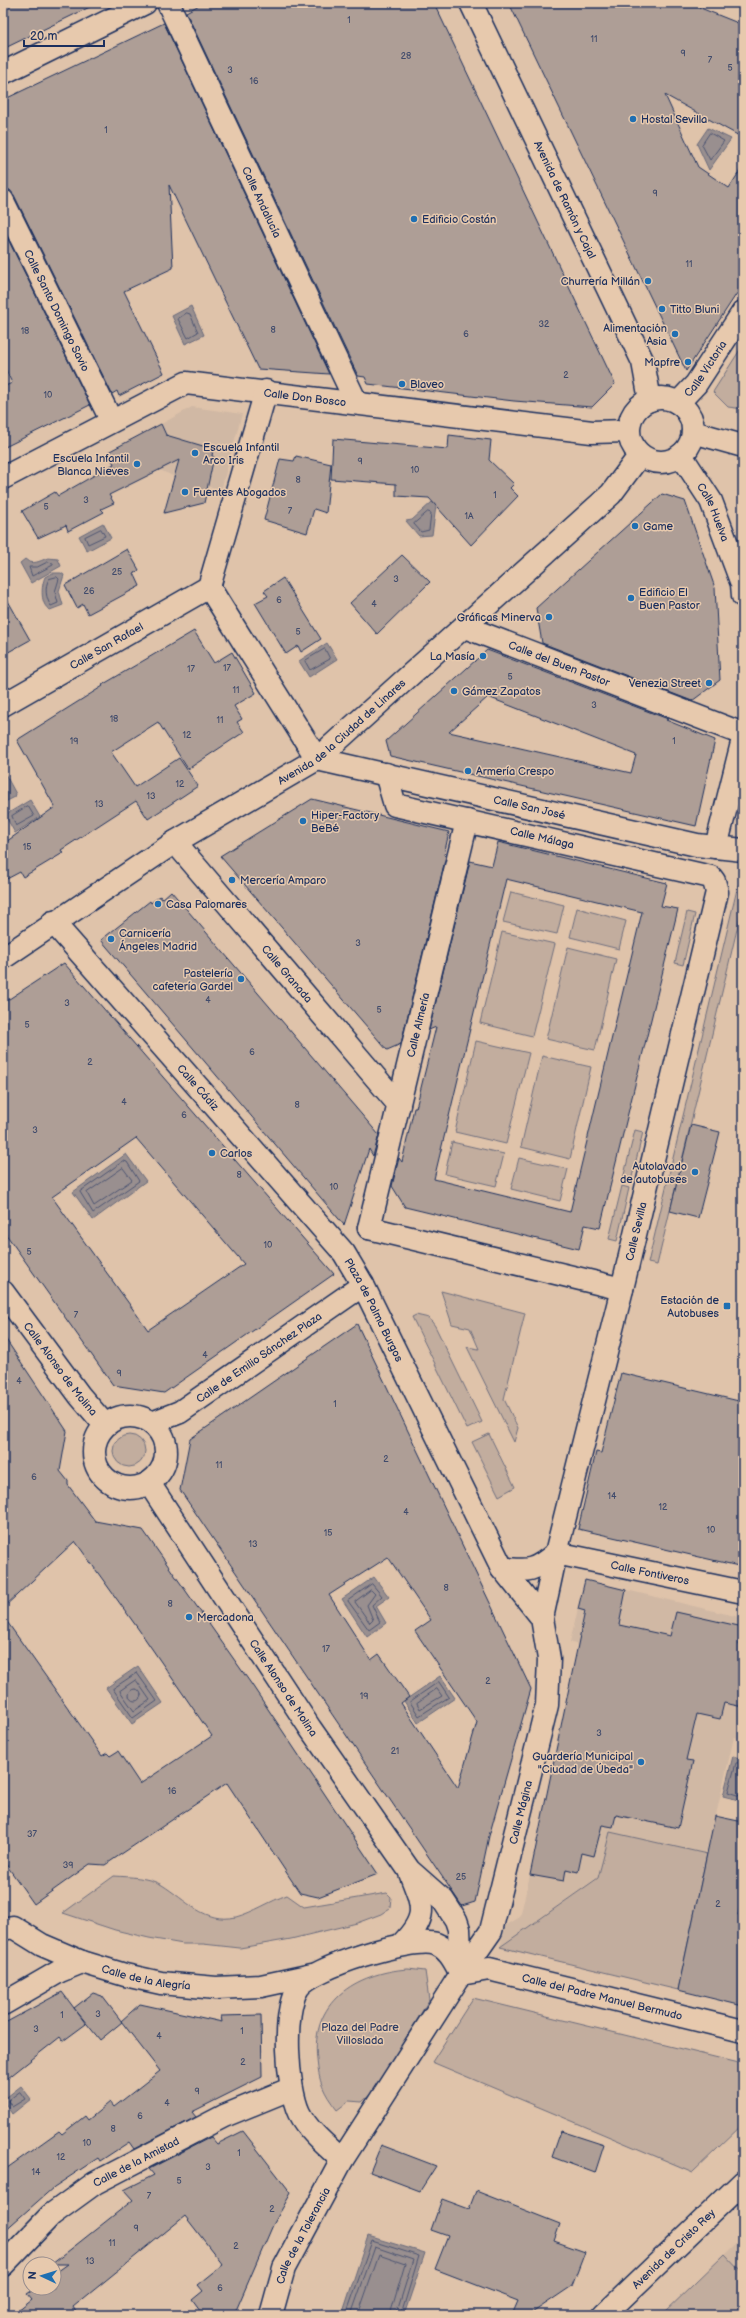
<svg xmlns="http://www.w3.org/2000/svg" width="746" height="2318" font-family="'Balsamiq Sans',sans-serif">
<rect width="100%" height="100%" fill="#dfc3aa"/>
<filter id="ink" filterUnits="userSpaceOnUse"><feTurbulence type="fractalNoise" baseFrequency=".025" numOctaves="2"/><feDisplacementMap in="SourceGraphic" scale="8" xChannelSelector="R" yChannelSelector="G"/><feConvolveMatrix kernelMatrix="1 2 1 2 8 2 1 2 1" color-interpolation-filters="sRGB"/></filter>
<g filter="url(#ink)">
<g fill="#d0b8a4">
<polygon points="192,407 242,414 221,490 175,477 160,470 162,458 147,432"/>
<polygon points="585,1580 743,1618 743,1739 734,1737 707,1854 610,1832 598,1877 500,1947 505,1926 520,1917 530,1875 578,1645 570,1642"/>
<polygon points="743,2237 743,2273 725,2254"/>
</g>
<g fill="#c2ad9e" stroke="#6e6e7e">
<polygon points="743,345 743,409 728,407 713,392"/>
<polygon points="738,885 743,886 743,904 657,1265 648,1263"/>
<polygon points="511,892 564,905 557,934 503,922"/>
<polygon points="577,908 626,921 619,949 570,937"/>
<polygon points="687,912 695,914 683,965 675,963"/>
<polygon points="502,932 555,944 532,1036 480,1023"/>
<polygon points="568,947 616,959 595,1050 546,1039"/>
<polygon points="476,1041 529,1053 506,1144 455,1132"/>
<polygon points="542,1056 591,1067 570,1159 521,1147"/>
<polygon points="635,1130 643,1132 631,1181 623,1179"/>
<polygon points="452,1142 504,1154 496,1186 445,1174"/>
<polygon points="519,1158 568,1169 560,1201 511,1189"/>
<polygon points="622,1186 629,1188 617,1241 609,1239"/>
<polygon points="441,1291 525,1313 504,1399 518,1428 514,1442 467,1347 479,1349 470,1328 452,1324"/>
<polygon points="416,1315 429,1318 435,1326 482,1422 467,1429 412,1317"/>
<polygon points="489,1434 515,1487 499,1496 472,1442"/>
<circle cx="129" cy="1451" r="16"/>
<polygon points="610,1832 707,1854 678,1990 500,1947 598,1878"/>
<path d="M114 1876C130 1877 148 1877 162 1885 186 1900 205 1924 236 1917 254 1912 270 1901 287 1895L304 1907 387 1893 391 1897 390 1908 381 1914 357 1923 291 1939 240 1948 203 1944H183L149 1938 115 1930 63 1913Z"/>
<path d="M408 1969 425 1971 429 2000 374 2091 362 2102 349 2101 337 2110C323 2092 319 2082 317 2060 310 2002 355 1973 408 1969Z"/>
<polygon points="473,1998 743,2064 743,2124 693,2172 432,2062"/>
<polygon points="725,2254 743,2273 743,2315 662,2315"/>
</g>
<g fill="#998f8f" stroke="#67697b">
<polygon points="708,128 731,139 709,170 697,144"/>
<polygon points="191,306 204,335 185,344 172,316"/>
<polygon points="432,502 436,506 432,535 419,536 406,521 412,520"/>
<polygon points="103,523 111,538 87,551 79,536"/>
<path d="M48 558 58 559 61 566 31 583 20 563 25 559C33 566 39 561 48 558Z"/>
<path d="M52 573H61L64 575 59 591 63 605 50 610C40 605 41 586 45 577Z"/>
<polygon points="327,643 337,659 309,677 299,661"/>
<polygon points="3,770 16,794 15,797 5,802 3,802"/>
<polygon points="30,800 40,817 15,833 5,815"/>
<polygon points="126,1154 146,1181 93,1220 73,1192"/>
<polygon points="374,1577 389,1597 376,1606 386,1623 367,1637 342,1599"/>
<polygon points="138,1666 163,1703 132,1724 106,1688"/>
<polygon points="440,1676 455,1698 418,1723 404,1701"/>
<polygon points="733,1756 743,1759 743,1801 723,1796"/>
<polygon points="21,2086 31,2099 12,2114 3,2100"/>
<polygon points="368,2236 425,2253 404,2315 342,2315"/>
</g>
<g fill="none" stroke-linecap="round" stroke-linejoin="round">
<g stroke="#4d5572" stroke-width="1">
<polygon points="710,133 724,141 710,160 702,145"/>
<polygon points="187,313 190,314 198,332 188,338 178,319"/>
<polygon points="428,512 431,513 429,530 421,532 414,524"/>
<polygon points="101,529 105,536 88,544 85,537"/>
<polygon points="48,562 53,563 53,565 32,576 29,567 37,567"/>
<path d="M57 577 59 579 55 592 58 603 51 606C46 599 44 587 49 579Z"/>
<polygon points="325,649 330,659 310,670 305,661"/>
<polygon points="28,806 34,816 16,826 12,816"/>
<polygon points="124,1161 127,1162 139,1181 93,1213 80,1192"/>
<polygon points="123,1168 132,1180 94,1206 87,1193"/>
<polygon points="372,1584 382,1596 372,1605 380,1622 369,1630 348,1601"/>
<polygon points="371,1590 375,1594 367,1605 373,1620 370,1623 355,1602"/>
<polygon points="137,1673 157,1701 133,1718 113,1689"/>
<polygon points="136,1680 150,1700 134,1711 120,1691"/>
<polygon points="439,1682 449,1697 419,1716 410,1702"/>
<circle cx="135" cy="1695" r="6"/>
<polygon points="437,1689 442,1696 420,1709 417,1703"/>
<polyline points="743,1762 736,1763 728,1792 743,1797"/>
<polygon points="20,2092 25,2099 12,2107 8,2101"/>
<polyline points="346,2315 372,2241 419,2256 401,2315"/>
<polyline points="351,2315 375,2247 413,2260 396,2315"/>
<polyline points="358,2315 379,2255 405,2264 390,2315"/>
</g>
</g>
<g fill="#ae9e96" stroke="#1b2f5e" fill-rule="evenodd">
<polygon points="3,3 98,3 3,49"/>
<polygon points="203,3 434,3 615,384 592,407 514,401 368,384 365,377 358,376 186,12"/>
<polygon points="509,3 688,3 743,25 743,138 665,95 698,167 729,188 743,166 743,284 686,371"/>
<polygon points="164,23 329,374 258,369 169,185 173,268 124,291 164,373 119,396 117,391 112,394 14,195 10,190 3,189 3,100"/>
<polygon points="3,229 90,405 3,448 3,387 12,383 3,364"/>
<polygon points="161,424 166,435 213,449 212,456 214,457 204,503 164,513 179,460 109,495 114,503 101,509 104,512 68,531 66,525 38,538 22,511 55,492 58,496 114,464 108,452"/>
<polygon points="449,435 491,440 489,460 514,484 510,488 518,496 471,545 429,498 396,496 396,484 331,479 333,439 448,449"/>
<polygon points="296,456 331,464 326,513 314,509 307,533 264,520 280,459 294,461"/>
<polygon points="662,494 685,501 715,588 720,680 692,701 542,643 536,608"/>
<polygon points="127,549 139,570 134,573 140,586 88,614 83,604 77,608 65,585"/>
<polygon points="402,555 430,582 377,634 350,603"/>
<polygon points="283,578 321,639 301,652 298,646 286,654 255,603 268,596 264,591"/>
<polygon points="3,592 30,640 3,655"/>
<polygon points="194,631 214,663 232,652 256,693 234,706 242,719 237,722 244,732 188,769 158,722 111,752 135,787 179,758 198,786 148,819 136,801 61,850 63,853 23,877 20,872 3,881 3,844 55,807 17,740 103,686 102,685"/>
<path d="M487 650 668 719 666 720 715 740 696 826 390 756 386 741ZM488 697 636 755 631 773 449 732Z"/>
<polygon points="312,799 449,832 444,855 446,856 401,1044 387,1050 220,856"/>
<path d="M498 842 667 883 661 906 678 909 600 1228 585 1225 579 1249 405 1207 392 1186 399 1158 402 1162 414 1108H416L436 1027 429 1030 470 861 492 866ZM506 879 642 912 570 1212 434 1179Z"/>
<polygon points="171,891 379,1135 373,1156 369,1149 344,1225 101,940 150,901 151,903 160,896 162,899"/>
<path d="M64 963 334 1274 164 1393 113 1385 3 1230V1003ZM136 1138 244 1264 148 1330 52 1197Z"/>
<polygon points="691,1125 720,1132 698,1218 670,1211"/>
<path d="M357 1324 531 1689 489 1836 475 1902 462 1906 180 1490 190 1439ZM388 1557 431 1620 415 1631 477 1722 458 1788 401 1703 409 1697 379 1654 371 1660 329 1595Z"/>
<polygon points="3,1335 67,1431 60,1471 68,1481 68,1485 95,1521 143,1530 252,1685 378,1874 318,1897 300,1893 227,1783 105,1865 90,1864 34,1904 3,1860 3,1616 102,1756 107,1753 110,1756 118,1751 140,1784 212,1736 139,1630 75,1541 3,1608"/>
<polygon points="621,1373 743,1402 743,1567 578,1529 596,1452 601,1453"/>
<polygon points="585,1580 626,1590 619,1625 670,1636 676,1612 743,1627 739,1645 743,1646 743,1707 724,1703 720,1719 697,1714 686,1760 693,1761 678,1828 616,1815 613,1827 602,1825 594,1856 582,1853 578,1872 566,1869 564,1881 530,1875 585,1611 578,1609"/>
<polygon points="715,1816 743,1822 743,1893 738,1915 743,1916 743,2006 678,1990"/>
<polygon points="62,1992 86,2024 63,2041 60,2037 3,2082 3,2024"/>
<polygon points="93,1993 102,1996 122,2022 100,2040 74,2008"/>
<polygon points="140,2004 222,2022 221,2016 261,2015 262,2077 192,2112 196,2117 134,2149 129,2142 100,2161 98,2158 54,2187 3,2232 3,2171 59,2131 62,2134 85,2116 88,2120 110,2102 114,2107 160,2071 121,2021"/>
<polygon points="243,2131 291,2193 273,2225 234,2315 203,2315 192,2300 203,2291 198,2285 223,2265 185,2216 73,2307 78,2315 13,2315 32,2300 27,2294 36,2288 54,2288 54,2274 68,2264 52,2264 133,2200 124,2190 154,2175 149,2169 211,2137 217,2144"/>
<polygon points="561,2131 604,2145 595,2173 552,2157"/>
<polygon points="381,2145 436,2166 420,2191 370,2172"/>
<polygon points="476,2191 560,2224 554,2241 585,2252 572,2286 529,2315 512,2315 518,2301 435,2269 448,2236 431,2230 442,2199 469,2209"/>
</g>
<g fill="none" stroke-linecap="round" stroke-linejoin="round">
<defs>
<g id="minor">
<path id="s1" d="M168 3 356 402"/>
<polyline points="3,73 145,3"/>
<path id="s2" d="M3 201 111 420"/>
<path id="s3" d="M678 403 696 384 743 312"/>
<path id="s4" d="M681 455 711 501 742 584 743 596"/>
<path id="s5" d="M3 478 186 383 592 432 628 431"/>
<path id="s6" d="M209 587 317 759 697 845 743 850"/>
<path id="s7" d="M465 627 743 734"/>
<path id="s8" d="M3 705 209 587 266 391"/>
<path id="s9" d="M175 842 399 1105"/>
<polyline points="716,847 743,739"/>
<path id="s10" d="M53 922 344 1253 363 1285 502 1568 542 1618"/>
<path id="s11" d="M369 1228 467 821"/>
<polyline points="369,1228 622,1289"/>
<path id="s12" d="M3 1292 80 1396 105 1425"/>
<circle cx="130" cy="1452" r="36"/>
<path id="s13" d="M152 1423 180 1412 363 1285"/>
<path id="s14" d="M149 1483 310 1728 409 1870 443 1900 456 1920 459 1929 461 1974"/>
<path id="s15" d="M556 1553 743 1592"/>
<path d="M502 1568C528 1572 535 1571 556 1553"/>
<path id="s16" d="M3 1929 13 1927 42 1945 82 1962 125 1975 161 1983 216 1988 261 1986 312 1975"/>
<path d="M402 1944C429 1916 423 1906 410 1873"/>
<path id="s17" d="M461 1974 489 1969 743 2031"/>
<polyline points="3,2004 60,1971 82,1962"/>
<path d="M342 2160C327 2146 308 2131 299 2113 287 2088 282 2011 298 1988 311 1967 413 1936 436 1944 449 1949 455 1963 461 1974"/>
<path id="s18" d="M3 2265 51 2215 95 2183 224 2116 290 2089"/>
<path id="s19" d="M271 2315 284 2268 342 2160 461 1974 491 1931 547 1705 549 1659 542 1618 556 1553 622 1289 717 892 714 881 711 877 395 805 386 774"/>
</g>
<g id="tertiary">
<polyline points="693,432 743,446"/>
<path id="s20" d="M604 2315 743 2182"/>
</g>
<g id="secondary">
<path id="s21" d="M471 3 643 362 650 400"/>
<circle cx="661" cy="430" r="32"/>
<path id="s22" d="M3 958 175 842 317 759 611 494 640 455"/>
</g>
</defs>
<use href="#minor" stroke="#1b2f5e" stroke-width="25"/>
<use href="#tertiary" stroke="#1b2f5e" stroke-width="25"/>
<use href="#secondary" stroke="#1b2f5e" stroke-width="25"/>
<use href="#minor" stroke="#e7c9ad" stroke-width="22"/>
<use href="#tertiary" stroke="#e7c9ad" stroke-width="22"/>
<use href="#secondary" stroke="#e7c9ad" stroke-width="22"/>
</g>
</g>
<g fill="#1f6fb2" stroke="#e7c9ad" stroke-width="1.5">
<circle cx="633" cy="119" r="4"/>
<circle cx="414" cy="219" r="4"/>
<circle cx="648" cy="281" r="4"/>
<circle cx="662" cy="309" r="4"/>
<circle cx="675" cy="334" r="4"/>
<circle cx="688" cy="362" r="4"/>
<circle cx="402" cy="384" r="4"/>
<circle cx="195" cy="453" r="4"/>
<circle cx="137" cy="464" r="4"/>
<circle cx="185" cy="492" r="4"/>
<circle cx="635" cy="526" r="4"/>
<circle cx="631" cy="598" r="4"/>
<circle cx="549" cy="617" r="4"/>
<circle cx="483" cy="656" r="4"/>
<circle cx="709" cy="683" r="4"/>
<circle cx="454" cy="691" r="4"/>
<circle cx="468" cy="771" r="4"/>
<circle cx="303" cy="821" r="4"/>
<circle cx="232" cy="880" r="4"/>
<circle cx="158" cy="904" r="4"/>
<circle cx="111" cy="939" r="4"/>
<circle cx="241" cy="979" r="4"/>
<circle cx="212" cy="1153" r="4"/>
<circle cx="695" cy="1172" r="4"/>
<rect x="723" y="1302" width="8" height="8" rx="2"/>
<circle cx="189" cy="1617" r="4"/>
<circle cx="641" cy="1762" r="4"/>
</g>
<g text-anchor="middle" dominant-baseline="central" stroke-width="3" stroke-linejoin="round" paint-order="stroke">
<g font-size="9" fill="#404b6c">
<text x="349" y="20">1</text>
<text x="594" y="39">11</text>
<text x="683" y="53">9</text>
<text x="406" y="56">28</text>
<text x="710" y="60">7</text>
<text x="730" y="68">5</text>
<text x="230" y="70">3</text>
<text x="254" y="81">16</text>
<text x="106" y="130">1</text>
<text x="655" y="193">9</text>
<text x="689" y="264">11</text>
<text x="544" y="324">32</text>
<text x="273" y="330">8</text>
<text x="25" y="331">18</text>
<text x="466" y="334">6</text>
<text x="566" y="375">2</text>
<text x="48" y="395">10</text>
<text x="360" y="461">9</text>
<text x="415" y="470">10</text>
<text x="298" y="480">8</text>
<text x="495" y="495">1</text>
<text x="86" y="500">3</text>
<text x="46" y="507">5</text>
<text x="290" y="511">7</text>
<text x="469" y="516">1A</text>
<text x="117" y="572">25</text>
<text x="396" y="579">3</text>
<text x="89" y="591">26</text>
<text x="279" y="600">6</text>
<text x="374" y="604">4</text>
<text x="298" y="632">5</text>
<text x="227" y="668">17</text>
<text x="191" y="669">17</text>
<text x="510" y="677">5</text>
<text x="236" y="690">11</text>
<text x="594" y="705">3</text>
<text x="114" y="719">18</text>
<text x="220" y="720">11</text>
<text x="187" y="735">12</text>
<text x="74" y="741">19</text>
<text x="674" y="741">1</text>
<text x="180" y="784">12</text>
<text x="151" y="796">13</text>
<text x="99" y="804">13</text>
<text x="27" y="847">15</text>
<text x="358" y="943">3</text>
<text x="208" y="1000">4</text>
<text x="67" y="1003">3</text>
<text x="379" y="1010">5</text>
<text x="27" y="1025">5</text>
<text x="252" y="1052">6</text>
<text x="90" y="1062">2</text>
<text x="124" y="1102">4</text>
<text x="297" y="1105">8</text>
<text x="184" y="1115">6</text>
<text x="35" y="1130">3</text>
<text x="239" y="1175">8</text>
<text x="334" y="1187">10</text>
<text x="268" y="1245">10</text>
<text x="29" y="1252">5</text>
<text x="76" y="1315">7</text>
<text x="205" y="1355">4</text>
<text x="119" y="1373">9</text>
<text x="19" y="1381">4</text>
<text x="335" y="1404">1</text>
<text x="386" y="1459">2</text>
<text x="219" y="1465">11</text>
<text x="34" y="1477">6</text>
<text x="612" y="1496">14</text>
<text x="663" y="1507">12</text>
<text x="406" y="1512">4</text>
<text x="711" y="1530">10</text>
<text x="328" y="1533">15</text>
<text x="253" y="1544">13</text>
<text x="446" y="1588">8</text>
<text x="170" y="1604">8</text>
<text x="326" y="1649">17</text>
<text x="488" y="1681">2</text>
<text x="364" y="1696">19</text>
<text x="599" y="1733">3</text>
<text x="395" y="1751">21</text>
<text x="172" y="1791">16</text>
<text x="32" y="1834">37</text>
<text x="68" y="1865">39</text>
<text x="461" y="1877">25</text>
<text x="718" y="1904">2</text>
<text x="98" y="2014">3</text>
<text x="62" y="2015">1</text>
<text x="36" y="2029">3</text>
<text x="242" y="2031">1</text>
<text x="159" y="2036">4</text>
<text x="243" y="2062">2</text>
<text x="197" y="2091">9</text>
<text x="167" y="2103">4</text>
<text x="140" y="2116">6</text>
<text x="113" y="2129">8</text>
<text x="87" y="2143">10</text>
<text x="239" y="2153">1</text>
<text x="61" y="2157">12</text>
<text x="208" y="2167">3</text>
<text x="36" y="2172">14</text>
<text x="179" y="2181">5</text>
<text x="149" y="2196">7</text>
<text x="272" y="2209">2</text>
<text x="136" y="2228">9</text>
<text x="112" y="2243">11</text>
<text x="236" y="2246">2</text>
<text x="90" y="2261">13</text>
<text x="220" y="2288">6</text>
</g>
<g font-size="11" fill="#1b2f5e" stroke="#e7c9ad" text-anchor="start">
<text x="641" y="119">Hostal Sevilla</text>
<text x="422" y="219">Edificio Costán</text>
<text x="640" y="281" text-anchor="end">Churrería Millán</text>
<text x="670" y="309">Titto Bluni</text>
<text x="667" y="328" text-anchor="end">Alimentación<tspan x="667" dy="13">Asia</tspan></text>
<text x="680" y="362" text-anchor="end">Mapfre</text>
<text x="410" y="384">Blaveo</text>
<text x="203" y="447">Escuela Infantil<tspan x="203" dy="13">Arco Iris</tspan></text>
<text x="129" y="458" text-anchor="end">Escuela Infantil<tspan x="129" dy="13">Blanca Nieves</tspan></text>
<text x="193" y="492">Fuentes Abogados</text>
<text x="643" y="526">Game</text>
<text x="639" y="592">Edificio El<tspan x="639" dy="13">Buen Pastor</tspan></text>
<text x="541" y="617" text-anchor="end">Gráficas Minerva</text>
<text x="475" y="656" text-anchor="end">La Masía</text>
<text x="701" y="683" text-anchor="end">Venezia Street</text>
<text x="462" y="691">Gámez Zapatos</text>
<text x="476" y="771">Armería Crespo</text>
<text x="311" y="815">Hiper-Factory<tspan x="311" dy="13">BeBé</tspan></text>
<text x="240" y="880">Mercería Amparo</text>
<text x="166" y="904">Casa Palomares</text>
<text x="119" y="933">Carnicería<tspan x="119" dy="13">Ángeles Madrid</tspan></text>
<text x="233" y="973" text-anchor="end">Pastelería<tspan x="233" dy="13">cafetería Gardel</tspan></text>
<text x="220" y="1153">Carlos</text>
<text x="687" y="1166" text-anchor="end">Autolavado<tspan x="687" dy="13">de autobuses</tspan></text>
<text x="719" y="1300" text-anchor="end">Estación de<tspan x="719" dy="13">Autobuses</tspan></text>
<text x="197" y="1617">Mercadona</text>
<text x="633" y="1756" text-anchor="end">Guardería Municipal<tspan x="633" dy="13">"Ciudad de Úbeda"</tspan></text>
</g>
<g font-size="11" fill="#1b2f5e" stroke="#e7c9ad">
<text stroke="none"><textPath href="#s21" startOffset="218">Avenida de Ramón y Cajal</textPath></text>
<text stroke="none"><textPath href="#s1" startOffset="220">Calle Andalucía</textPath></text>
<text stroke="none"><textPath href="#s2" startOffset="122">Calle Santo Domingo Savio</textPath></text>
<text stroke="none"><textPath href="#s3" startOffset="44">Calle Victoria</textPath></text>
<text stroke="none"><textPath href="#s5" startOffset="326">Calle Don Bosco</textPath></text>
<text stroke="none"><textPath href="#s4" startOffset="66">Calle Huelva</textPath></text>
<text stroke="none"><textPath href="#s8" startOffset="119">Calle San Rafael</textPath></text>
<text stroke="none"><textPath href="#s7" startOffset="101">Calle del Buen Pastor</textPath></text>
<text stroke="none"><textPath href="#s22" startOffset="408">Avenida de la Ciudad de Linares</textPath></text>
<text stroke="none"><textPath href="#s6" startOffset="421">Calle San José</textPath></text>
<text transform="translate(542 838) rotate(13)">Calle Málaga</text>
<text stroke="none"><textPath href="#s9" startOffset="173">Calle Granada</textPath></text>
<text stroke="none"><textPath href="#s11" startOffset="209">Calle Almería</textPath></text>
<text stroke="none"><textPath href="#s10" startOffset="220">Calle Cádiz</textPath></text>
<text stroke="none"><textPath href="#s19" startOffset="1163">Calle Sevilla</textPath></text>
<text stroke="none"><textPath href="#s10" startOffset="505">Plaza de Palma Burgos</textPath></text>
<text stroke="none"><textPath href="#s13" startOffset="126">Calle de Emilio Sánchez Plaza</textPath></text>
<text stroke="none"><textPath href="#s12" startOffset="96">Calle Alonso de Molina</textPath></text>
<text stroke="none"><textPath href="#s15" startOffset="96">Calle Fontiveros</textPath></text>
<text stroke="none"><textPath href="#s14" startOffset="245">Calle Alonso de Molina</textPath></text>
<text stroke="none"><textPath href="#s19" startOffset="567">Calle Mágina</textPath></text>
<text stroke="none"><textPath href="#s16" startOffset="154">Calle de la Alegría</textPath></text>
<text stroke="none"><textPath href="#s17" startOffset="145">Calle del Padre Manuel Bermudo</textPath></text>
<text stroke="none"><textPath href="#s18" startOffset="170">Calle de la Amistad</textPath></text>
<text stroke="none"><textPath href="#s19" startOffset="86">Calle de la Tolerancia</textPath></text>
<text stroke="none"><textPath href="#s20" startOffset="96">Avenida de Cristo Rey</textPath></text>
</g>
<g font-size="11" fill="#2c3c64" stroke="#e7c9ad">
<text x="360" y="2027">Plaza del Padre<tspan x="360" dy="13">Villoslada</tspan></text>
</g>
</g>
<rect width="746" height="2318" fill="none" stroke="#e7c9ad" stroke-width="16"/>
<rect x="8" y="8" width="730" height="2302" fill="none" stroke="#1b2f5e" stroke-width="1.5" filter="url(#ink)"/>
<g transform="translate(42 2276) rotate(274)"><circle r="19" fill="#e7c9ad" stroke="#958b8d"/>
<path d="M0-3L7 15L0 10L-7 15Z" fill="#1f6fb2"/>
<text y="-6" font-size="11" font-weight="bold" text-anchor="middle" fill="#1b2f5e">N</text>
</g>
<path d="M24 40v6h80v-6" fill="none" stroke="#1b2f5e" stroke-width="2"/>
<text x="30" y="40" font-size="12" fill="#1b2f5e" stroke="#e7c9ad" stroke-width="3" paint-order="stroke">20 m</text>
</svg>
